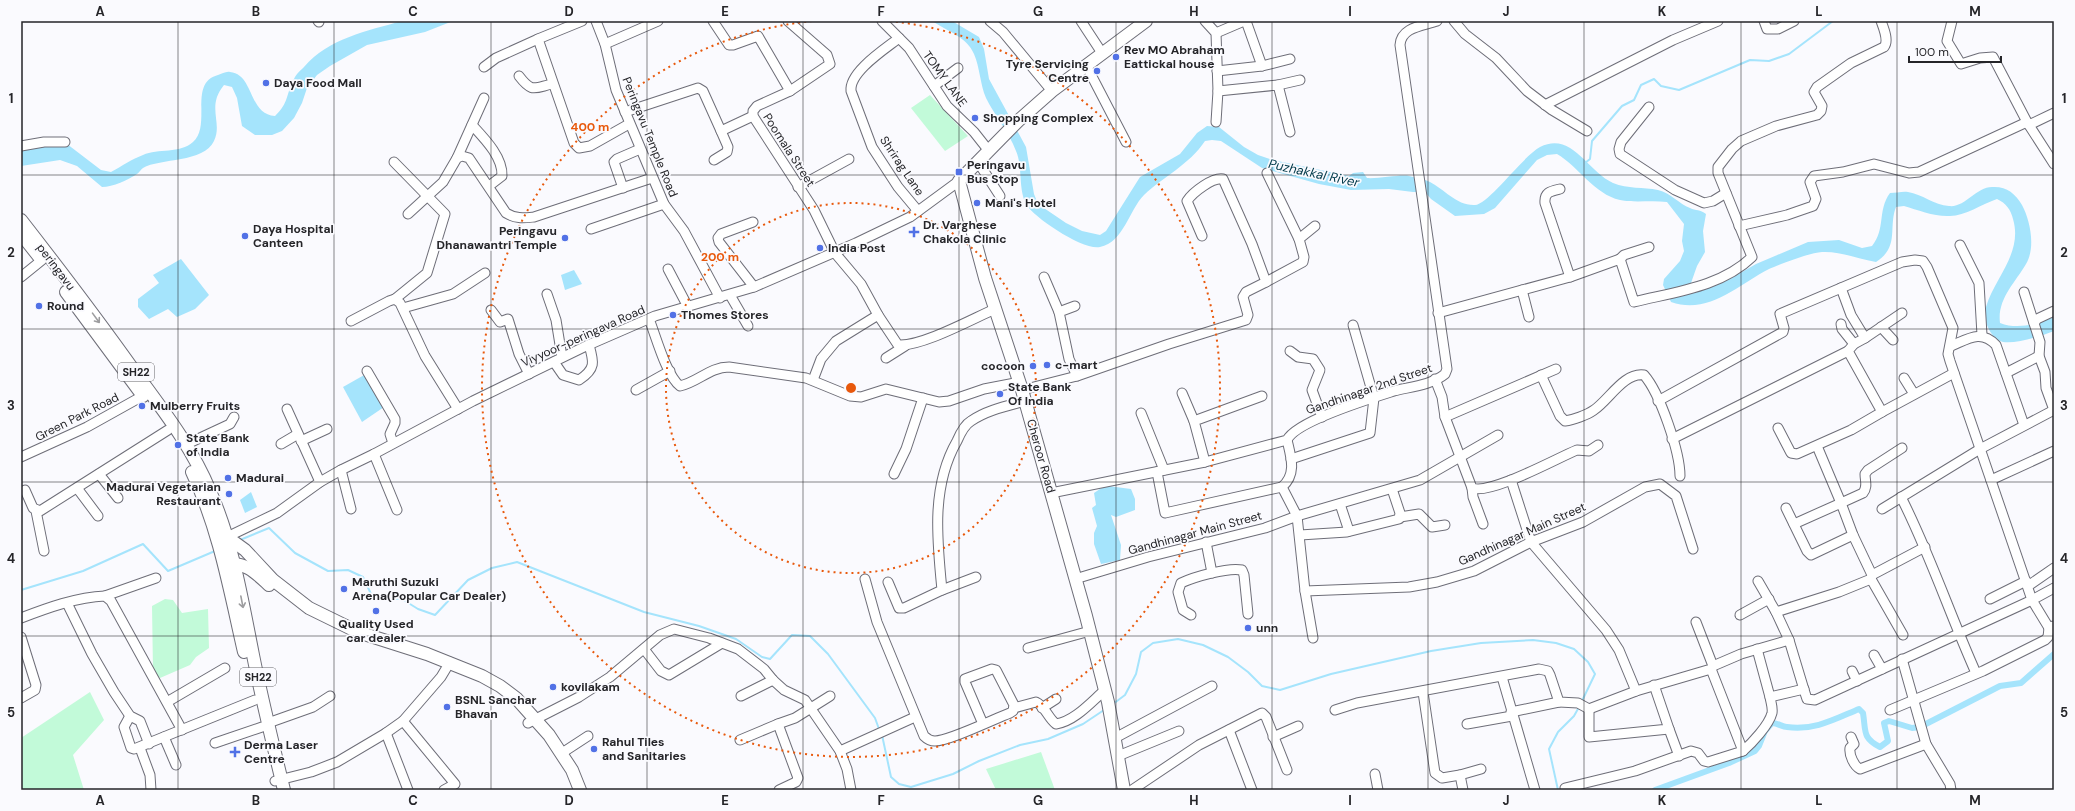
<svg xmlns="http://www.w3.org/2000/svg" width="2075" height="811" font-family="'DM Sans',sans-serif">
<rect width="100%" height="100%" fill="#fafafe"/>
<g fill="#c2fad9">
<polygon points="930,95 968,136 945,151 911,108"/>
<polygon points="165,599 173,600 182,613 208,609 209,648 196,657 190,665 160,678 153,671 152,606"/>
<polygon points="90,692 104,720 73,755 84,790 21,790 21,738"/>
<polygon points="1041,752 1055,790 996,790 986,769"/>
</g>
<g fill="#a5e4fc">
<path d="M402 21H453L425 32 367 45 330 66 317 75 307 88 302 103 294 118 282 131 272 135H255L242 126 237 98 232 87 224 85C206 107 223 122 214 141 204 163 160 158 143 168 141 169 139 173 137 174 128 180 113 187 102 187L77 166 60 160 21 166V148L67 144 101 170 111 172C122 166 132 159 143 155 158 148 180 154 193 142 212 125 188 83 218 75 222 74 226 71 230 72 254 74 248 114 275 116 289 103 286 94 294 79 296 74 301 70 304 67 329 38 367 31 402 21Z"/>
<path d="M932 21H952L979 37 984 49 989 79 1026 147 1034 194 1038 204 1066 223 1082 231 1100 235 1106 231 1140 177 1180 154 1197 133 1207 126 1219 127 1244 147 1258 155 1273 160 1349 176 1353 173 1363 172 1367 178C1378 179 1402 174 1409 176 1416 178 1424 179 1430 182 1444 189 1457 206 1475 205 1489 204 1522 157 1540 147 1572 131 1587 171 1613 183 1628 189 1643 187 1658 190 1671 193 1679 204 1690 208 1696 211 1700 209 1706 214L1703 231 1705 252 1697 266 1691 283 1696 290 1712 287 1728 280 1756 264 1808 242 1839 240 1862 248 1872 246C1886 229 1877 211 1890 193 1896 193 1903 191 1908 192 1922 194 1934 205 1949 206 1965 208 1976 187 1992 187 2006 186 2015 193 2022 205 2030 220 2036 247 2026 264 2015 283 1997 299 2000 323 2018 330 2037 324 2054 317V331C2041 336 2017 344 2003 342 1995 340 1990 333 1987 325 1985 320 1984 313 1986 307 1995 277 2023 253 2013 219 2011 210 2006 203 1997 199 1982 204 1965 216 1950 216 1935 217 1918 210 1904 206L1896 207C1888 227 1900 247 1876 262 1858 259 1840 251 1822 252 1809 253 1781 264 1769 269 1738 285 1709 315 1671 302L1663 285 1664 279 1680 261 1684 251 1682 241 1684 224 1667 202C1651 200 1635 203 1620 200 1594 194 1579 167 1557 154L1547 155 1537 160 1495 208 1484 214 1455 216 1431 199 1425 192H1413L1389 189 1351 190 1319 184 1262 168 1221 141 1212 140 1205 141C1189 165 1164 176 1144 195 1129 210 1124 242 1100 247 1084 251 1034 218 1026 204 1018 188 1023 167 1016 151 1009 132 995 116 986 98 980 84 980 68 974 54 967 37 947 31 932 21Z"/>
<polygon points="181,259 209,295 195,309 177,317 168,309 149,319 138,307 138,299 159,283 153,275"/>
<polygon points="574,270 582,284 565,290 561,275"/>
<polygon points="366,374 387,405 362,422 343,387"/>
<polygon points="1108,486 1131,489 1135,499 1135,510 1116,517 1111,515 1121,545 1120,560 1101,564 1094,544 1094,533 1097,526 1092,508 1096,505 1094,493 1103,487"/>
<polygon points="251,492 257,507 245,513 240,500"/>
</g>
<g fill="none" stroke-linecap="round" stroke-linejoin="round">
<g stroke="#a5e4fc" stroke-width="2">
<polyline points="1585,163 1590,159 1592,141 1622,106 1634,100 1641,85 1654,79 1661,86 1679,90 1750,60 1769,61 1789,54 1833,21"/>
<polyline points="240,540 269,528 295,553 328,571 348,570 363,577 371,594 379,597 402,599 418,609 435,615 468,580 492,568 517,562 644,612 699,626 736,639 762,657 770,659 792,635 810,636 828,654 875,718 879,729"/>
<polyline points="21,590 83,571 143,544 168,571 215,551"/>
<polyline points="1113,704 1125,695 1136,674 1141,652 1153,643 1178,639 1203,645 1228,657 1248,672 1262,686 1280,690 1331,674 1431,651 1481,643 1533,640 1556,643 1574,649 1588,662 1595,674 1581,703"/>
<polyline points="882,735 891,777 899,784 911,787 953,774 979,761 1020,745 1048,739 1083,724 1104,710"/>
<polyline points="1558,790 1549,749 1558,732 1574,716 1579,707"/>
</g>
<path stroke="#a5e4fc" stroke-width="6" d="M1655 790 1729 763 1755 751 1759 746 1765 731 1772 723C1778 723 1782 727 1787 727 1814 731 1835 719 1859 709L1863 713C1866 731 1862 738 1880 747L1888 741 1884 723 1889 721 1912 728 1920 727 2000 686 2021 683 2054 654"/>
<defs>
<g id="minor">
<polyline points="318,21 319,22"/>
<polyline points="582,21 538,39 574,143 579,148 590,146 629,124"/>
<polyline points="596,21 605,44 616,90 664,204 684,231 720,298"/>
<polyline points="713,21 729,45 733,45 758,36 790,91"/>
<polyline points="788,21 827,55 830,64 790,91 757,106 753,111 753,116 814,210 835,253 861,284 878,315"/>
<polyline points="882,21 909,48 947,106 974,132 989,151"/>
<polyline points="990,21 1003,32 1052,91"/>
<polyline points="1081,21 1102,53"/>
<polyline points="1205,21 1216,33 1218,91 1278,85 1290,132"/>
<polyline points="1246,21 1262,66"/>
<polyline points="1454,21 1465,34 1496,58 1527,91 1552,110 1587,131"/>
<polyline points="1764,21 1767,29 1778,29 1794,21"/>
<polyline points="1952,21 1947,41 1961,64 1980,58 1993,57 2027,122 2054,164"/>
<polyline points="1216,33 1244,21"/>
<path d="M899 38C885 49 849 72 851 91L872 147 898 187 918 211"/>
<polyline points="605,44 658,21"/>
<polyline points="1086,65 1126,142"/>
<polyline points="484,67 496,58 538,39"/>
<polyline points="1217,71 1262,66 1290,59"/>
<path d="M519 76C532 93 534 88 552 84"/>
<polyline points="1278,85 1300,80"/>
<polyline points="934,86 958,68"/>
<polyline points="1545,105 1673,40 1718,21"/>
<polyline points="1649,107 1621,142 1619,149 1620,154 1675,190 1704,203 1713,201 1726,193"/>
<polyline points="625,112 698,88 703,91 721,131 753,116"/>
<polyline points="1216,122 1218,91"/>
<path d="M472 125C484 138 503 157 502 176L489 186"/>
<polyline points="2029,125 2054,113"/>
<polyline points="21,146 44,142 65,142"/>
<polyline points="457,158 484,98"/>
<polyline points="714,160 727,152 728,147 721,131"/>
<polyline points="394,162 445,214 427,273 395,299"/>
<polyline points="978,162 1000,196"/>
<polyline points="1267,173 1299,239"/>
<polyline points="798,187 849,159"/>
<polyline points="623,188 614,162 617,159 640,149"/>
<path d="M1560 189C1551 191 1544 192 1545 203L1570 277"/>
<path d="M408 214 443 182 457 158 462 156 469 158 506 213C516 219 523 218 534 217L652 178"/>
<polyline points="753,222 721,234 718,238 719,242 754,287"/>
<polyline points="1739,226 1787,215 1813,206 1816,199 1810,182 1814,176 1843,172 1874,164 1909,173 1919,172 2027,122"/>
<polyline points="591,229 664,204"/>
<polyline points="1960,245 1979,283 1982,335"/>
<polyline points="1620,259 1624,255 1649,247"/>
<polyline points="668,269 688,307"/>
<polyline points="21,277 42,260"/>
<polyline points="1044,277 1059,312"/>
<polyline points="1266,282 1303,262 1304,257 1299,239 1315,226"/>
<polyline points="1522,290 1529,317"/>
<polyline points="2024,292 2040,342 2039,356 2045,372 2046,388 2054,410"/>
<polyline points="547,294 556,320 562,357"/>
<polyline points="730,295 748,326"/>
<polyline points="1075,306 1059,312 1069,359 1077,376"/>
<polyline points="403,308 453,294 485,273"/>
<polyline points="491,310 500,322 508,319 519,354 529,374"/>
<path d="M1438 313 1570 277 1620 259 1634 302C1674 292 1721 287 1752 257L1718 173V167L1732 149 1741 141 1776 126 1817 115 1821 111 1822 106 1814 92 1817 87 1851 63 1884 47C1889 41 1884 29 1881 21"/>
<path d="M649 319C656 336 666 375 680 386 698 382 710 367 729 367L806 378 850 396 861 397 886 389 939 402 949 401 984 389 1020 382"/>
<polyline points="351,321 389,301 395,299 400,303 425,356 458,409"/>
<polyline points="2034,323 2037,319 2054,311"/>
<polyline points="1841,324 1842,329 1854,344"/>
<polyline points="1881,327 1893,340"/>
<polyline points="1865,338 1902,313"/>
<path d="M1951 346C1968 339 1981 329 1996 345L2024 425"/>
<polyline points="1290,351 1298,357 1313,359 1320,370 1312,390 1322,417"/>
<polyline points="886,358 905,346"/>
<path d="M554 362 563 375 579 380C596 369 594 362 589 345"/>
<polyline points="367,371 395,419 395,423 390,434 393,443"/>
<polyline points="2006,373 2039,356"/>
<path d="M1541 375 1560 416 1565 421C1573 420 1587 415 1594 410 1609 400 1624 372 1644 375 1660 393 1680 452 1680 476"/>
<polyline points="1904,378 1914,394"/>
<path d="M1435 379 1442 397 1445 417 1472 488C1491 495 1557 458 1577 450L1589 451 1598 445"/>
<path d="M813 380 821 359 836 341 878 315 898 345C921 347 972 319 995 309"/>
<polyline points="636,390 670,371"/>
<path d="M1022 390 1077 376 1169 344 1246 320 1248 315 1243 297 1246 292 1266 282 1252 244 1223 179C1213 177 1193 192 1187 201L1202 236"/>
<polyline points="1182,393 1194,421"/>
<polyline points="1658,401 1783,332 1784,328 1780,314 1902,262 1915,260 1923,261 1927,267 1953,328 1948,354 1950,361 2032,600 1815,700 1807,699 1805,693 1789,640"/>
<polyline points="287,409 320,482"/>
<polyline points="1882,412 1954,373"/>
<polyline points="1141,413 1164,470"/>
<polyline points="1445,417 1556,369"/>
<polyline points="1778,428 1791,453 1797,454 1851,430 1882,412 1848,351 1854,344 1865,338 1851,315 1841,288"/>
<polyline points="1672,439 1848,351"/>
<path d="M1287 440C1291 457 1297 474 1282 487L1297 516 1420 480 1498 435"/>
<polyline points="301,441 327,429"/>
<polyline points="187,444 230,424 234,417"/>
<polyline points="281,444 298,434"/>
<path d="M1817 446 1841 503 1863 493C1868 487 1865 481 1865 474L1868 470 1902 448"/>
<polyline points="374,454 397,510"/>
<polyline points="21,457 87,427 148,393"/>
<polyline points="1291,459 1370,433 1374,398 1353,325"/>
<polyline points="1205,462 1194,421 1262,396"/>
<polyline points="341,470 351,509"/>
<polyline points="1157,472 1165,513 1282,487"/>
<polyline points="99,474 118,498"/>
<polyline points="894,474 906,449 923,398"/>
<polyline points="1511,480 1531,542 1606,630 1619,650 1636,691"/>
<polyline points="1991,480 2054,451"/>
<polyline points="77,488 98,516"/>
<polyline points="1472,488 1473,497 1483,524"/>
<polyline points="25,490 33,508 40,511 168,430"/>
<path d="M1051 493 1205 462 1287 440C1296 421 1372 398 1394 391 1409 387 1432 385 1445 374L1447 369 1400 45C1401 27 1423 26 1437 21"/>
<path d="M1901 497C1930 554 1950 615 1976 673"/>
<polyline points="1340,504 1349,531"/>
<polyline points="1786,508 1807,551 1811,555 1853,535"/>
<polyline points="1882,509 1980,449 2054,410"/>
<polyline points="36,511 44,551"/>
<polyline points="1400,517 1419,514 1432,527 1445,525"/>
<polyline points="1794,524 1841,503 1853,535 1872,575 1871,579 1903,635"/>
<polyline points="1300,535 1347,532 1399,519 1400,513 1392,489"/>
<polyline points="227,537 277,513 320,482 341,470 374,454 473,401 586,346 655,316 754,287 856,243 910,217 959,181"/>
<polyline points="1206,542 1212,573"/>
<polyline points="1872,575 1925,547"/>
<path d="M865 579 877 622 924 736C927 739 930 741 935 741 949 741 994 719 1010 713L1013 711 1014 705 996 670 992 669 965 679V682L983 724"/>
<polyline points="1075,579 1148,557 1265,528 1297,516 1305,591 1409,587 1437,582 1474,571 1531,542 1583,522 1645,487 1660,484 1676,496 1693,549"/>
<polyline points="1758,581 1776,612"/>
<path d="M888 582 899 608H904L942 590C937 540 931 486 957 441 960 434 964 425 971 421 987 410 1007 406 1025 401"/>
<polyline points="2028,586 2054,568"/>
<polyline points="942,590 976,577"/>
<polyline points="1305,591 1313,638"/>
<polyline points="105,596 156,578"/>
<polyline points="1990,599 2026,581"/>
<polyline points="67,603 92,654 114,692 130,716 140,721 149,744"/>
<path d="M1191 615 1183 610 1178 592 1181 583C1194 577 1228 567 1242 570L1244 575 1248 614"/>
<polyline points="1740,615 1769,599"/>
<path d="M21 618C47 608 77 597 105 596L111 601 182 730"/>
<polyline points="2053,626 2049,628 2032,600 2054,588"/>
<polyline points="21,637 36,685 35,690 21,698"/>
<polyline points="1028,648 1090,631"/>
<polyline points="644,649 661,671 669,675 722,643"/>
<polyline points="1757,649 1770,697"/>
<polyline points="1874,655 1882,669"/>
<polyline points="1902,659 1926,744 1950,784 1951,790"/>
<polyline points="1713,666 1741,654 1789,640 1776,612 1839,592 1871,579"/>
<polyline points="1852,671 1857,681"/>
<polyline points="1502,677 1535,790"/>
<polyline points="1423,692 1435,773 1442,778 1460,775"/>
<polyline points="741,696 773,680"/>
<polyline points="167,702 225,668"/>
<path d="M1014 708 1036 702C1045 706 1048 718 1056 724 1075 721 1091 702 1105 690"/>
<polyline points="1042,708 1056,699"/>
<polyline points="1589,709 1589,737 1669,729 1654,685"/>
<polyline points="1335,710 1357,703 1539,669 1548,671 1550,675 1559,702 1578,703 1589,709 1636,691 1711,669 1713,666 1696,622"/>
<polyline points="1890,710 1983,671 2045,640 2048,637 2049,628"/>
<polyline points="1511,712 1559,702"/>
<polyline points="130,716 124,727 131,748 134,749 255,700"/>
<polyline points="403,721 455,784 444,790"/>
<polyline points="268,723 313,707 330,696"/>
<polyline points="528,723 579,697 610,677 660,635 674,629 709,638 738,649 764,669 773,680 784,690 805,700 840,751 847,769 851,790"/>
<polyline points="1467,724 1512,716"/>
<polyline points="1669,729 1679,756"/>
<polyline points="1229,730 1252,790"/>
<polyline points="386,733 408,790"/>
<polyline points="164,737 176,765"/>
<polyline points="1273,737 1298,726"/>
<path d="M1851 737 1854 744 1850 748C1849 755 1854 766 1860 769L1926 744"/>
<polyline points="1115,738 1212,686"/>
<polyline points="740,740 778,724"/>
<polyline points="215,743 262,727"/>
<polyline points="140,748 150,775 151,790"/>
<polyline points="840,751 915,717"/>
<path d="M1743 751C1752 743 1769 725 1772 713 1773 708 1771 703 1770 697L1804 689"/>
<polyline points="562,753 588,736"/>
<polyline points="1118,756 1179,731"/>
<polyline points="1375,774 1378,790"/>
<polyline points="275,781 311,772 337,762 386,733 403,721 441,677 450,662"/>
<polyline points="1565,788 1635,771 1691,751 1698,753 1704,761 1708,762 1743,751 1711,669"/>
<polyline points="779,790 796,782 798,778 778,724 795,718 830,696"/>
<polyline points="1132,790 1199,745 1262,713 1266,717 1287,770"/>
<polyline points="1463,790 1460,775 1481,769"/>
</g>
<g id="major">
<path d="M21 220C60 270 98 320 135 372 163 410 192 447 210 491 233 543 242 600 253 655 262 700 273 745 284 790"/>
<polyline points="21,234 40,258"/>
<polyline points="66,292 143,396"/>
<path d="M192 472C219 528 230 591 244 652"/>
<polyline points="227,537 245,550 273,580 309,608 358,632 427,654 482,676 500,686 516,698 549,735 572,770 580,790"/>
<path d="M228 565C245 561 257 574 269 585"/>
<polyline points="1124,790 1108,702 1086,616 1022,390 985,278 959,181 1018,121 1052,91 1146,21"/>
</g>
</defs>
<use href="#minor" stroke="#6e6e78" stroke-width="11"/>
<use href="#major" stroke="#6e6e78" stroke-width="14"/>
<use href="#minor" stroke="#fff" stroke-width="9"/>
<use href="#major" stroke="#fff" stroke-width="12"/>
</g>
<defs><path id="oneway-shaft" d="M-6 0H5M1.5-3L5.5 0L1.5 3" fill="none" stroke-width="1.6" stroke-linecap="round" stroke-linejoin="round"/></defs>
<g stroke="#9d9d9f">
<use href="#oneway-shaft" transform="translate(96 318) rotate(54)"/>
<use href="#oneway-shaft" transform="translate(242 602) rotate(79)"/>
</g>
<path fill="none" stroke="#252529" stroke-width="1" stroke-opacity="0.55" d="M178 21V790M334 21V790M491 21V790M647 21V790M803 21V790M959 21V790M1116 21V790M1272 21V790M1428 21V790M1584 21V790M1741 21V790M1897 21V790M21 175H2054M21 329H2054M21 482H2054M21 636H2054"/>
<g fill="none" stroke="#e8590c" stroke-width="2" stroke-dasharray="2 4">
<circle cx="851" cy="388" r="185"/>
<path d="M890 21A369 369 0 1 1 812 21"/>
</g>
<g fill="#5171e6" stroke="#fafafe" stroke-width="1.5">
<circle cx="1116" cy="57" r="4"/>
<circle cx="1097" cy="71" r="4"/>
<circle cx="266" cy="83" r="4"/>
<circle cx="975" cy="118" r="4"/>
<rect x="955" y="168" width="8" height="8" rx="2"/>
<circle cx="977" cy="203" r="4"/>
<path d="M912 226h4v4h4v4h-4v4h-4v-4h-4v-4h4z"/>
<circle cx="245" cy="236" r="4"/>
<circle cx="565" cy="238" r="4"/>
<circle cx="820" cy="248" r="4"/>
<circle cx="39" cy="306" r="4"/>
<circle cx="673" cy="315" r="4"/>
<circle cx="1047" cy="365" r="4"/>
<circle cx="1033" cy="366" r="4"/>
<circle cx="1000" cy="394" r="4"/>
<circle cx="142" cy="406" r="4"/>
<circle cx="178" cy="445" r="4"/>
<circle cx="228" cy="478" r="4"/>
<circle cx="229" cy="494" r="4"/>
<circle cx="344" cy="589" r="4"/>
<circle cx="376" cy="611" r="4"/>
<circle cx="1248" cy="628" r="4"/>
<circle cx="553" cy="687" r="4"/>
<circle cx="447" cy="707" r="4"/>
<circle cx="594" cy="749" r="4"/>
<path d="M233 746h4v4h4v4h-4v4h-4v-4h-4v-4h4z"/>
</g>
<g text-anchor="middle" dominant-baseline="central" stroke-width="3.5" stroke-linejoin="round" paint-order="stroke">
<g fill="#fafafe" stroke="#656569" stroke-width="1">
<rect x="118" y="363" width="36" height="18" rx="3"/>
<rect x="240" y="668" width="36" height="18" rx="3"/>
</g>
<g font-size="11" font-weight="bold" fill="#252529">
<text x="136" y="372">SH22</text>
<text x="258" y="677">SH22</text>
</g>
<g font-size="12" font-weight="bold" fill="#252529" stroke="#fafafe" text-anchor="start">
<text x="1124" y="50">Rev MO Abraham<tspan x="1124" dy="14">Eattickal house</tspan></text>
<text x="1089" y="64" text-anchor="end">Tyre Servicing<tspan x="1089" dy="14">Centre</tspan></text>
<text x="274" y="83">Daya Food Mall</text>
<text x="983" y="118">Shopping Complex</text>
<text x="967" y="165">Peringavu<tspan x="967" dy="14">Bus Stop</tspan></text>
<text x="985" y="203">Mani's Hotel</text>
<text x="923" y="225">Dr. Varghese<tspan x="923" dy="14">Chakola Clinic</tspan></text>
<text x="253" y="229">Daya Hospital<tspan x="253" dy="14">Canteen</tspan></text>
<text x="557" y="231" text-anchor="end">Peringavu<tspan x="557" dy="14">Dhanawantri Temple</tspan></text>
<text x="828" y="248">India Post</text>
<text x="47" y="306">Round</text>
<text x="681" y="315">Thomes Stores</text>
<text x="1055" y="365">c-mart</text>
<text x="1025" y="366" text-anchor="end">cocoon</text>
<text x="1008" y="387">State Bank<tspan x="1008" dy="14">Of India</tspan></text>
<text x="150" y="406">Mulberry Fruits</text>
<text x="186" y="438">State Bank<tspan x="186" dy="14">of India</tspan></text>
<text x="236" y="478">Madurai</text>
<text x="221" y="487" text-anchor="end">Madurai Vegetarian<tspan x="221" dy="14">Restaurant</tspan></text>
<text x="352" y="582">Maruthi Suzuki<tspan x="352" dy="14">Arena(Popular Car Dealer)</tspan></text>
<text x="376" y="624" text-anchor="middle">Quality Used<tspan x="376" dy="14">car dealer</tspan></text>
<text x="1256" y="628">unn</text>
<text x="561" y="687">kovilakam</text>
<text x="455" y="700">BSNL Sanchar<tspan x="455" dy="14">Bhavan</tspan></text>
<text x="602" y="742">Rahul Tiles<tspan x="602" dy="14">and Sanitaries</tspan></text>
<text x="244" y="745">Derma Laser<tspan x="244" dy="14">Centre</tspan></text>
</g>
<g font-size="12" fill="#252529" stroke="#fafafe">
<text transform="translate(945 79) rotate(54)">TOMY LANE</text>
<text transform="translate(650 137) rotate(68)">Peringavu Temple Road</text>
<text transform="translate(789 150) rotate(57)">Poomala Street</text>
<text transform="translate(902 166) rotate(56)">Shrirag Lane</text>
<text transform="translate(56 267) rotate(53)">peringavu</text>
<text transform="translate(583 336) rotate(-24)">Viyyoor-peringava Road</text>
<text transform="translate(1369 389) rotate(-19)">Gandhinagar 2nd Street</text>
<text transform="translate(77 417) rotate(-27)">Green Park Road</text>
<text transform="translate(1041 456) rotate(74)">Cheroor Road</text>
<text transform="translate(1195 533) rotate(-15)">Gandhinagar Main Street</text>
<text transform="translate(1522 534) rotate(-24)">Gandhinagar Main Street</text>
</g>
<g font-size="13" font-style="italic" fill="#023b4b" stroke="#fafafe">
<text transform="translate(1314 173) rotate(12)">Puzhakkal River</text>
</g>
</g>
<circle cx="851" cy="388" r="6" fill="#e8590c" stroke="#fafafe" stroke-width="2"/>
<g font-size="12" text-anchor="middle" font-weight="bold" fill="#e8590c" stroke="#fafafe" stroke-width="3.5" stroke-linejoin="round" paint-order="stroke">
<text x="590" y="131">400 m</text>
<text x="720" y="261">200 m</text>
</g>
<rect width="2075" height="811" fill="none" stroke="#fafafe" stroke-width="44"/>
<path d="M1909 56v6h92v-6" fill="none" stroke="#252529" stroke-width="2"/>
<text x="1915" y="56" font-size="12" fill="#252529" stroke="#fafafe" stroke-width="3" paint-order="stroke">100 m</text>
<rect x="22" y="22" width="2031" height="767" fill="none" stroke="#252529" stroke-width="1.5"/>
<g font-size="13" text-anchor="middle" font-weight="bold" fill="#252529">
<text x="100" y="16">A</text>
<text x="256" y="16">B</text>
<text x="413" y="16">C</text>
<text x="569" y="16">D</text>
<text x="725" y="16">E</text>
<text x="881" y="16">F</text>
<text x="1038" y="16">G</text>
<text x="1194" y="16">H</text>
<text x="1350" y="16">I</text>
<text x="1506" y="16">J</text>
<text x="1662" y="16">K</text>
<text x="1819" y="16">L</text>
<text x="1975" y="16">M</text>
<text x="11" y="103">1</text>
<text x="2064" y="103">1</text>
<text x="11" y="257">2</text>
<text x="2064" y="257">2</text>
<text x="11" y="410">3</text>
<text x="2064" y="410">3</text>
<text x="11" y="563">4</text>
<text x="2064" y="563">4</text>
<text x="11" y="717">5</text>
<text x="2064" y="717">5</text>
<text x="100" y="805">A</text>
<text x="256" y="805">B</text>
<text x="413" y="805">C</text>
<text x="569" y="805">D</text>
<text x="725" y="805">E</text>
<text x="881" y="805">F</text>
<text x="1038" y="805">G</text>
<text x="1194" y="805">H</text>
<text x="1350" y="805">I</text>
<text x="1506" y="805">J</text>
<text x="1662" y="805">K</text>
<text x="1819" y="805">L</text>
<text x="1975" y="805">M</text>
</g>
</svg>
